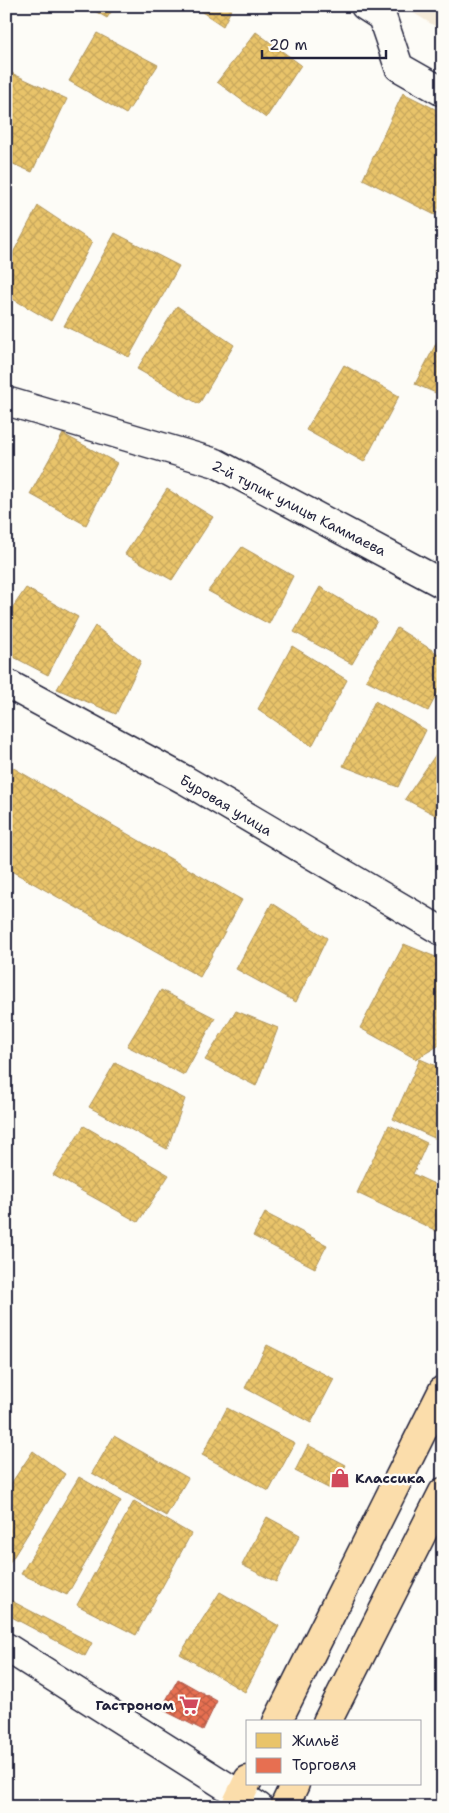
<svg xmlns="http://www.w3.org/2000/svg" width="449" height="1813" font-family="'Shantell Sans',sans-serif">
<defs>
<pattern id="homes-cross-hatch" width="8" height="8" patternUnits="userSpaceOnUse" patternTransform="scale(1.25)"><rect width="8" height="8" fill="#e9c46a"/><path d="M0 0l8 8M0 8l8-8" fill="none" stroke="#c8a85d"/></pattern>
<pattern id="shops-cross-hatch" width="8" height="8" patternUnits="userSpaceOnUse" patternTransform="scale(1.25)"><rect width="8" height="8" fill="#e76f51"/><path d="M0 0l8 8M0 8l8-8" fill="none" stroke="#bb5b44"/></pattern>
</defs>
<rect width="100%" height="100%" fill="#fdfcf7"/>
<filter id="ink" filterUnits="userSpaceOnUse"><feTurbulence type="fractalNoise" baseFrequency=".02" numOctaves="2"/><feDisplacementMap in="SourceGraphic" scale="10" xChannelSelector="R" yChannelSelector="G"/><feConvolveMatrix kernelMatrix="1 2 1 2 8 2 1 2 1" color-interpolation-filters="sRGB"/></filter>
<g filter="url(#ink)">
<polygon fill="#f4ead9" points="402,6 443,6 443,31"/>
<g fill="url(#homes-cross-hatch)" stroke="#ad935c">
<polygon points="86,6 115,6 107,18"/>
<polygon points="193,6 233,6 223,26"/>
<polygon points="256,32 301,65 266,118 217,82"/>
<polygon points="97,33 158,65 126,114 69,81"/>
<polygon points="7,71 67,99 32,172 6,161"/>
<polygon points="403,93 443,113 443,200 435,215 363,179"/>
<polygon points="38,206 92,242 51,321 6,295 6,266"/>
<polygon points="115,233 179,266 129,357 64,326"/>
<polygon points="443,256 443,275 435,272"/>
<polygon points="177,306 234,345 199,404 137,369"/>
<polygon points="439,338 443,340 443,396 415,384"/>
<polygon points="344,365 399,396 364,462 306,430"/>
<polygon points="63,434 117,463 86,525 30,494"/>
<polygon points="167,489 213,517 172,580 125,554"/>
<polygon points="242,547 293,576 269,624 208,591"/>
<polygon points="320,587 377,621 352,664 294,632"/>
<polygon points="26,588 78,617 48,675 6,653 6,617"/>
<polygon points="95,626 141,661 116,714 57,689"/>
<polygon points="397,628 443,657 443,683 428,711 366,680"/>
<polygon points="292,646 347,680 312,746 258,709"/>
<polygon points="375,701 426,730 398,787 343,766"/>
<polygon points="443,744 443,819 405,799"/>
<polygon points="10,766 242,900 200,977 6,868 6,771"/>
<polygon points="272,903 327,938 296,1002 236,969"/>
<polygon points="404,944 443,960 443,1043 416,1059 360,1028"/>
<polygon points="161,990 215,1018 184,1075 127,1046"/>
<polygon points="236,1011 278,1028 256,1086 205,1060"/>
<polygon points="420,1059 443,1069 443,1142 393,1119"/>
<polygon points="115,1063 185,1099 167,1149 89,1107"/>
<polygon points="389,1125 427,1143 413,1174 443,1188 443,1234 357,1193"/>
<polygon points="84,1126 169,1175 138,1222 53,1175"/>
<polygon points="265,1213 327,1245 315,1268 253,1236"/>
<polygon points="267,1345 334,1379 311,1423 245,1388"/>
<polygon points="227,1408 295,1443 269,1491 202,1455"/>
<polygon points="114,1436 188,1478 166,1516 92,1473"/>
<polygon points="308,1445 346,1465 332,1490 295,1471"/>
<polygon points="33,1451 65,1474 6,1569 6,1491"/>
<polygon points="79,1477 121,1501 67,1595 21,1574"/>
<polygon points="134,1501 191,1534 136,1635 77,1605"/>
<polygon points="267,1517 300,1535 276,1582 242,1565"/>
<polygon points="220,1592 279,1626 245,1692 180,1654"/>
<polygon points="6,1598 92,1643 85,1656 6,1614"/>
</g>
<polygon fill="url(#shops-cross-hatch)" stroke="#ac584a" points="178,1679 217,1701 203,1730 161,1709"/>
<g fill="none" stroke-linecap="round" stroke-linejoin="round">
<defs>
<g id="street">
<polyline points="365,6 382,17 399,67 443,92"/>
<polyline points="6,401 216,463 443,584"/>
<polyline points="6,683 185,780 443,932"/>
<polyline points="6,1647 259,1807"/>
</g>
<g id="primary">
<polyline points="277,1722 443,1390"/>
<polyline points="327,1722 443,1492"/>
<polyline points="235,1807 248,1780"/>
<polyline points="284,1807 295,1784"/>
</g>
</defs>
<use href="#street" stroke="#22223b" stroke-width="31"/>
<use href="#primary" stroke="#22223b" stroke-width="31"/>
<use href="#street" stroke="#fdfcf7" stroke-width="28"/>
<use href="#primary" stroke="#fbddab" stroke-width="28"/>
</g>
</g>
<defs>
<symbol id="shop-bare" viewBox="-9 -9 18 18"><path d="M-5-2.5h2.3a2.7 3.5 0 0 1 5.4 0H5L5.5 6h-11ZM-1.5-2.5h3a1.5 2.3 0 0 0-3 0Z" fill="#d1495b" stroke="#fdfcf7" stroke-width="2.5" paint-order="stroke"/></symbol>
<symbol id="supermarket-bare" viewBox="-9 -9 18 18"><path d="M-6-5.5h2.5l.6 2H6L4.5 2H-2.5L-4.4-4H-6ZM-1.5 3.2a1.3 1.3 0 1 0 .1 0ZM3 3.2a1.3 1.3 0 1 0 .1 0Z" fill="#d1495b" stroke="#fdfcf7" stroke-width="2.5" paint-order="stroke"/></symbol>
</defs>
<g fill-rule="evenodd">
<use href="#shop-bare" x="326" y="1464" width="28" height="28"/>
<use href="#supermarket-bare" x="175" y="1691" width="28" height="28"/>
</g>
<g text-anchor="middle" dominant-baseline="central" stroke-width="5" stroke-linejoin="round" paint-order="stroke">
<g font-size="14" fill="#22223b" stroke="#fdfcf7">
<text transform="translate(299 508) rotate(27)">2-й тупик улицы Каммаева</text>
<text transform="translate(226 805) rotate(31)">Буровая улица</text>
</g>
<g font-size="14" font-weight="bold" fill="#22223b" stroke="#fdfcf7" text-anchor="start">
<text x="355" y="1478">Классика</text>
<text x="174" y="1705" text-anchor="end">Гастроном</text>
</g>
</g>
<rect width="449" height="1813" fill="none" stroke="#fdfcf7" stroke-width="25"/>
<rect x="12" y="12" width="424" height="1788" fill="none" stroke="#22223b" stroke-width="2" filter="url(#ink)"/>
<rect x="246" y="1720" width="175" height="65" fill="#fdfcf7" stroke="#a5a5ac"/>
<rect x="256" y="1733" width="25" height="15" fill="#e9c46a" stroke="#a5a5ac"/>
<text x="292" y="1746" font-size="15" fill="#22223b">Жильё</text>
<rect x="256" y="1758" width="25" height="15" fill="#e76f51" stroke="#a5a5ac"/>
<text x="292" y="1770" font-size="15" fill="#22223b">Торговля</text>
<path d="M262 50v8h124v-8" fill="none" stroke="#22223b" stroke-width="2.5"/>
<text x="269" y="50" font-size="15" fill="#22223b" stroke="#fdfcf7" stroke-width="4" paint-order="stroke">20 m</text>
</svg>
